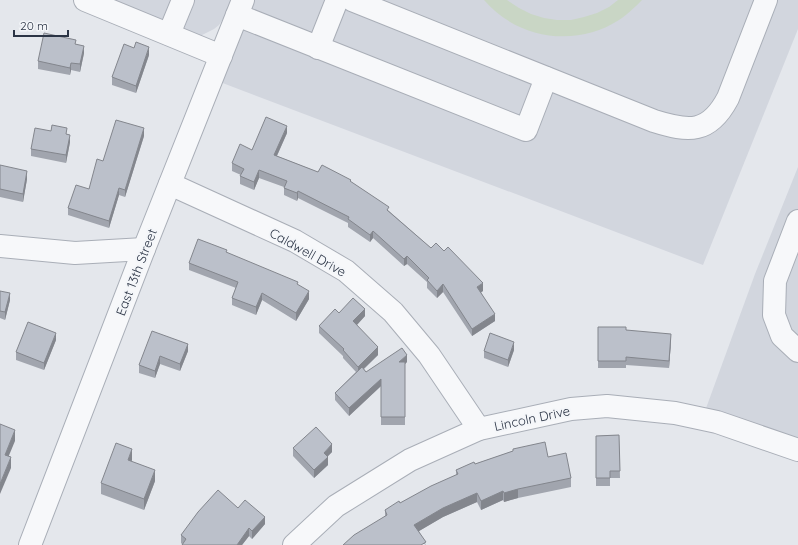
<svg xmlns="http://www.w3.org/2000/svg" width="798" height="545" font-family="Quicksand,sans-serif">
<rect width="100%" height="100%" fill="#e4e7ec"/>
<g fill="#d2d6de">
<polygon points="109,0 232,0 227,13 219,25 214,29 202,35 197,35"/>
<polygon points="252,0 798,0 798,29 703,265 220,82"/>
<polygon points="798,167 798,440 705,411 755,274"/>
</g>
<path fill="#c9d6c5" d="M484 0H507L519 8 531 14 544 18 557 20H571L584 17 597 13 609 7 618 0H642C635 7 627 15 619 20 576 48 517 39 484 0Z"/>
<g fill="none" stroke-linecap="round" stroke-linejoin="round">
<defs>
<g id="minor">
<polyline points="85,0 221,56"/>
<path d="M352 0 654 121C689 132 709 134 728 98L766 0"/>
<polyline points="237,15 526,130 546,78"/>
<polyline points="169,34 183,0"/>
<polyline points="318,48 337,0"/>
<polyline points="170,184 295,241 346,271 393,312 429,355 479,429"/>
<polyline points="798,221 775,281 774,315 782,336 798,351"/>
<polyline points="0,246 75,253 144,249"/>
<polyline points="30,545 144,249 243,0"/>
<polyline points="294,545 336,506 410,460 479,429 571,409 607,406 675,413 717,422 798,450"/>
</g>
</defs>
<use href="#minor" stroke="#a9aeb7" stroke-width="24"/>
<use href="#minor" stroke="#f7f8fa" stroke-width="22"/>
</g>
<g fill="#a1a5ae">
<polygon points="76,44 84,53 80,72 71,70 70,75 38,69 38,61"/>
<polygon points="149,55 136,93 112,85 112,77"/>
<polygon points="287,133 277,156 318,172 351,182 389,211 431,248 483,291 481,292 495,321 472,336 443,292 437,298 427,288 427,282 407,264 404,266 373,238 370,242 348,227 348,223 298,198 297,201 284,195 284,187 259,178 254,190 240,184 240,176 241,175 232,171 232,163 252,150"/>
<polygon points="67,134 70,142 66,163 31,156 31,149"/>
<polygon points="144,136 125,197 119,195 109,228 68,215 68,208 89,189 103,161"/>
<polygon points="0,165 27,179 23,202 0,197"/>
<polygon points="227,253 298,285 309,299 296,321 262,300 256,315 232,305 232,298 236,288 189,270 189,263"/>
<polygon points="0,291 10,300 5,320 0,318"/>
<polygon points="339,313 365,316 357,325 378,355 364,369 366,372 407,362 405,364 405,425 381,425 381,386 349,416 335,400 335,393 356,372 343,358 343,356 319,333 319,326"/>
<polygon points="598,327 626,330 671,341 669,368 626,365 626,368 598,368"/>
<polygon points="56,340 44,370 16,360 16,352"/>
<polygon points="188,344 188,351 180,371 160,364 155,378 139,373 139,365"/>
<polygon points="514,350 508,367 484,358 484,351"/>
<polygon points="619,435 620,478 610,478 610,486 596,486 596,436"/>
<polygon points="293,448 332,452 327,457 328,465 314,478 293,456"/>
<polygon points="513,449 548,457 571,478 571,487 518,498 504,502 503,500 481,510 477,502 443,517 419,531 426,545 385,517 385,510 400,503 456,475 456,470 475,464 513,451"/>
<polygon points="132,460 131,462 155,481 144,510 101,494 101,483"/>
<polygon points="238,508 265,524 252,539 249,536 242,545 182,545 182,544 181,543 181,535"/>
</g>
<g fill="#83868d">
<polygon points="84,46 84,53 80,72 80,64"/>
<polygon points="149,47 149,55 136,93 136,86"/>
<polygon points="71,63 71,70 70,75 70,68"/>
<polygon points="287,126 287,133 274,162 274,155"/>
<polygon points="144,128 144,136 125,197 125,190"/>
<polygon points="70,135 70,142 66,163 66,155"/>
<polygon points="259,170 259,178 254,190 254,182"/>
<polygon points="27,171 27,179 23,202 23,194"/>
<polygon points="119,188 119,195 109,228 109,221"/>
<polygon points="298,191 298,198 297,201 297,193"/>
<polygon points="373,231 373,238 370,242 370,235"/>
<polygon points="407,256 407,264 404,266 404,259"/>
<polygon points="483,283 483,291 477,295 477,287"/>
<polygon points="443,284 443,292 437,298 437,291"/>
<polygon points="309,291 309,299 296,321 296,313"/>
<polygon points="10,293 10,300 5,320 5,312"/>
<polygon points="262,293 262,300 256,315 256,307"/>
<polygon points="365,309 365,316 353,329 353,321"/>
<polygon points="495,314 495,321 472,336 472,329"/>
<polygon points="56,333 56,340 44,370 44,363"/>
<polygon points="671,334 671,341 669,368 669,361"/>
<polygon points="514,342 514,350 508,367 508,360"/>
<polygon points="188,344 188,351 180,371 180,364"/>
<polygon points="378,347 378,355 358,374 358,367"/>
<polygon points="407,355 407,362 399,370 399,362"/>
<polygon points="160,356 160,364 155,378 155,371"/>
<polygon points="381,379 381,386 349,416 349,408"/>
<polygon points="15,430 15,441 5,465 5,455"/>
<polygon points="332,444 332,452 324,460 324,453"/>
<polygon points="132,449 132,460 128,471 128,460"/>
<polygon points="11,457 11,468 0,494 0,484"/>
<polygon points="328,457 328,465 314,478 314,470"/>
<polygon points="155,470 155,481 144,510 144,499"/>
<polygon points="518,489 518,498 504,502 504,493"/>
<polygon points="503,491 503,500 481,510 481,501"/>
<polygon points="477,493 477,502 443,517 414,534 414,525 443,508"/>
<polygon points="265,517 265,524 252,539 252,531"/>
<polygon points="249,528 249,536 242,545 237,545"/>
</g>
<g fill="#bbc0ca" stroke="#83868d">
<polygon points="44,33 76,40 75,44 84,46 80,64 71,63 70,68 38,61"/>
<polygon points="136,42 149,47 136,86 112,77 124,44 134,48"/>
<polygon points="266,117 287,126 274,155 318,172 322,165 351,180 350,181 389,207 387,210 431,248 436,243 444,251 448,247 483,283 477,287 495,314 472,329 443,284 437,291 427,280 429,278 407,256 404,259 373,231 370,235 348,219 349,217 298,191 297,193 284,188 287,181 259,170 254,182 240,176 244,169 232,163 240,144 252,150"/>
<polygon points="116,120 144,128 125,190 119,188 109,221 68,208 76,185 89,189 97,159 103,161"/>
<polygon points="52,125 67,128 66,134 70,135 66,155 31,149 35,128 51,131"/>
<polygon points="0,165 27,171 23,194 0,189"/>
<polygon points="198,239 227,250 226,252 298,282 297,284 309,291 296,313 262,293 256,307 232,298 238,282 189,263"/>
<polygon points="0,291 10,293 5,312 0,311"/>
<polygon points="353,298 365,309 353,321 378,347 358,367 343,350 344,349 319,326 335,309 339,313"/>
<polygon points="28,322 56,333 44,363 16,352"/>
<polygon points="598,327 626,327 626,330 671,334 669,361 626,357 626,361 598,361"/>
<polygon points="152,331 188,344 180,364 160,356 155,371 139,365"/>
<polygon points="490,333 514,342 508,360 484,351"/>
<polygon points="402,348 407,355 399,362 405,362 405,417 381,417 381,379 349,408 335,393 362,367 366,372"/>
<polygon points="0,424 15,430 5,455 11,457 0,484"/>
<polygon points="316,427 332,444 324,453 328,457 314,470 293,448"/>
<polygon points="619,435 620,471 610,471 610,478 596,478 596,436"/>
<polygon points="545,442 548,457 566,453 571,478 518,489 504,493 503,491 481,501 477,493 443,508 414,525 426,542 421,545 343,545 354,535 387,515 385,510 399,501 400,503 431,486 458,474 456,470 474,462 475,464 513,451 513,449"/>
<polygon points="116,443 132,449 128,460 155,470 144,499 101,483"/>
<polygon points="218,490 238,508 245,500 265,517 252,531 249,528 237,545 182,545 186,539 181,535 198,512"/>
</g>
<g text-anchor="middle" dominant-baseline="central" stroke-width="4" stroke-linejoin="round" paint-order="stroke">
<g font-size="13" fill="#2b3445" stroke="#f4f6f9">
<text transform="translate(308 252) rotate(29)">Caldwell Drive</text>
<text transform="translate(136 272) rotate(-69)">East 13th Street</text>
<text transform="translate(532 418) rotate(-12)">Lincoln Drive</text>
</g>
</g>
<path d="M14 30v6h54v-6" fill="none" stroke="#2b3445" stroke-width="2"/>
<text x="20" y="30" font-size="12" fill="#2b3445" stroke="#f4f6f9" stroke-width="3" paint-order="stroke">20 m</text>
</svg>
